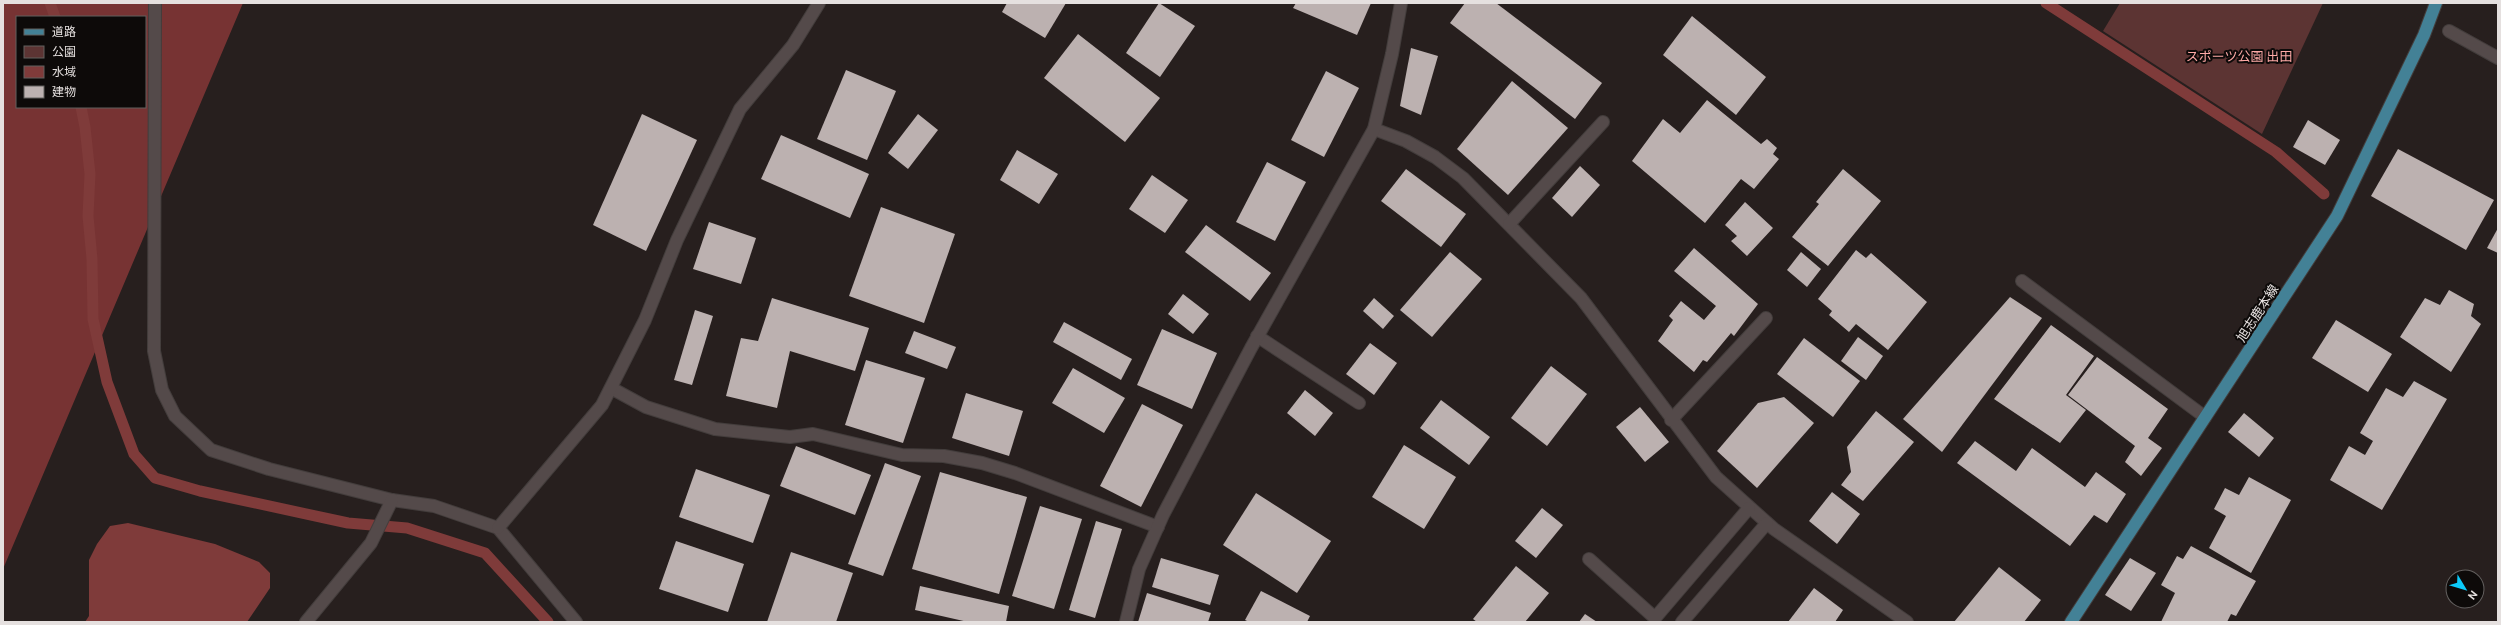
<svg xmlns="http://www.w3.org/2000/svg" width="2501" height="625" font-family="Ubuntu,'Noto Sans JP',sans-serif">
<rect width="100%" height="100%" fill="#271f1e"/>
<polygon fill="#5c3433" points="2120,3 2323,3 2262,134 2103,31"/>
<path fill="#733" fill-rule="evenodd" d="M3 3H243L3 569ZM17 17H145V107H17Z"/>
<polygon fill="#7f3b3a" points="128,523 215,544 259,562 270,573 270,588 247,622 85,622 89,616 89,560 97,544 110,526"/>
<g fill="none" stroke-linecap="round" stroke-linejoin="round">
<g stroke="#7f3b3a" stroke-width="11">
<polyline points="50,3 55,17"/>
<polyline points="2046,3 2276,152 2324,194"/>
<polyline points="81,107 85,127 90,174 88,216 92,259 93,319 107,382 134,454 155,478 200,491 348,523 407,528 485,553 548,622"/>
</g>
</g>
<g fill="#bcb1b0">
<polygon points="1007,3 1066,3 1045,38 1002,12"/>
<polygon points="1159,3 1195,26 1160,77 1126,53"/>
<polygon points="1296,3 1371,3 1357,35 1293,8"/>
<polygon points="1465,3 1496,3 1602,83 1575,119 1450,23"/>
<polygon points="1692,16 1766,77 1736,115 1663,55"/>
<polygon points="1078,34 1160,98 1125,142 1044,78"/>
<polygon points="1411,48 1438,56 1421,115 1400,106"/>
<polygon points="846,70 896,91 867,160 817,139"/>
<polygon points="1326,71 1359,88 1324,157 1291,140"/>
<polygon points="1512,81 1568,128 1508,195 1457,149"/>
<polygon points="1707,100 1761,144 1767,139 1777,148 1773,154 1779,159 1754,189 1741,179 1705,223 1632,161 1663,119 1680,133"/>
<polygon points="642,114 697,140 646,251 593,225"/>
<polygon points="918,114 938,130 908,169 888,153"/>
<polygon points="2308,120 2340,140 2325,165 2293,147"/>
<polygon points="781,135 869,174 850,218 761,179"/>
<polygon points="2398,149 2494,200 2466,250 2371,196"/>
<polygon points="1017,150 1058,174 1039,204 1000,180"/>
<polygon points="1267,162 1306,182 1275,241 1236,222"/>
<polygon points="1580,166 1600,185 1572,217 1552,198"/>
<polygon points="1406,169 1466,214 1441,247 1381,201"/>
<polygon points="1843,169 1881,201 1828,266 1792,237 1819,204 1816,202"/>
<polygon points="1152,175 1188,200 1165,233 1129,209"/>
<polygon points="1745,202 1773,228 1747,256 1731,241 1737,236 1725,225"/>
<polygon points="881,207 955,234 924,323 849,296"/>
<polygon points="709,222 756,238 741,284 693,269"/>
<polygon points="1206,225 1271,273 1250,301 1185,252"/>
<polygon points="2498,228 2498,253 2487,248"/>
<polygon points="1694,248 1758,304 1734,336 1731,333 1707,362 1703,360 1694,372 1658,341 1673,320 1669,316 1681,301 1704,320 1716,306 1674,271"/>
<polygon points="1856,250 1866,258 1871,253 1927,302 1888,350 1856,324 1849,332 1829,315 1832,311 1818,299"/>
<polygon points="1450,252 1482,279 1432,337 1400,310"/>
<polygon points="1801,252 1821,269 1807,287 1787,270"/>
<polygon points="2449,290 2474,304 2471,316 2481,324 2451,372 2400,337 2425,298 2440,305"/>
<polygon points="1183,294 1209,314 1193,334 1168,314"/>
<polygon points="2010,297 2042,318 1942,452 1903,419"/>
<polygon points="772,298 869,328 855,371 790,351 777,408 726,396 741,338 758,341"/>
<polygon points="1374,298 1394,316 1383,329 1363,311"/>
<polygon points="695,310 713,316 692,385 674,380"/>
<polygon points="2336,320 2392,354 2368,392 2312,358"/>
<polygon points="1064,322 1132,359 1121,380 1053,342"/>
<polygon points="2051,325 2094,356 2066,395 2086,410 2060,443 1994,399"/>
<polygon points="1162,329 1217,353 1192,409 1137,385"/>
<polygon points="914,331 956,347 947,369 905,353"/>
<polygon points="1858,337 1883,356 1866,380 1841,361"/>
<polygon points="1804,338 1860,381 1833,417 1777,374"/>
<polygon points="1370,343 1397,363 1374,395 1346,374"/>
<polygon points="2097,357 2168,409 2148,438 2162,448 2141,476 2125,462 2135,446 2068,395"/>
<polygon points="866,360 925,378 903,443 845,425"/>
<polygon points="1551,366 1587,394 1547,446 1511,418"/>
<polygon points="1073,368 1125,398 1104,433 1052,403"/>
<polygon points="2414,381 2447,399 2382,510 2330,480 2349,446 2365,455 2373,441 2360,433 2386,388 2403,397"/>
<polygon points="1305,390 1333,413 1315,436 1287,413"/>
<polygon points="966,393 1023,411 1009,456 952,438"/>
<polygon points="1784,397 1814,423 1757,488 1717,451 1758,403"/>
<polygon points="1441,400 1490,437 1469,465 1420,428"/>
<polygon points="1142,404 1183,425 1141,507 1100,486"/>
<polygon points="1640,407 1669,442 1645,462 1616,427"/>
<polygon points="1876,411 1914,442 1863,501 1841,485 1851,472 1847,447"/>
<polygon points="2244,413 2274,438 2259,457 2228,432"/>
<polygon points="1975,441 2016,471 2032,448 2085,487 2096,472 2126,494 2107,523 2094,515 2070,546 1957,463"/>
<polygon points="1404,445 1456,477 1424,529 1372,497"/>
<polygon points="796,446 871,475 855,515 780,486"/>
<polygon points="885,463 921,476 883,576 848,564"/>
<polygon points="696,469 770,495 753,543 679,517"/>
<polygon points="940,472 1027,497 999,594 912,569"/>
<polygon points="2249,477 2291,500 2251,573 2209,548 2226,516 2214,509 2225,488 2239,495"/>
<polygon points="1832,492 1860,514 1837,544 1809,521"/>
<polygon points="1256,493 1331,541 1297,593 1223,545"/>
<polygon points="1040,506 1082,519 1054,609 1012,596"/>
<polygon points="1542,508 1563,525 1536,558 1515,541"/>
<polygon points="1096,521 1122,529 1095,618 1069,610"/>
<polygon points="676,541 744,564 728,612 659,589"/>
<polygon points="2191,546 2256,581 2236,616 2231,614 2227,622 2161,622 2175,593 2161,585 2177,556 2183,559"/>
<polygon points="791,552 853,573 836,622 767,622"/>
<polygon points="1161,558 1219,575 1210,605 1152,587"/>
<polygon points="2130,558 2156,573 2131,611 2105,595"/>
<polygon points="1516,566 1549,593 1525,622 1477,622 1473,619"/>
<polygon points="1999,567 2041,600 2024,622 1954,622"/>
<polygon points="920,586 1009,606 1006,622 968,622 915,610"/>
<polygon points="1814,588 1843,610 1835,622 1788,622"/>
<polygon points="1261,591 1310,616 1307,622 1249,622 1245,620"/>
<polygon points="1147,593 1211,613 1208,622 1138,622"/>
<polygon points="1585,614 1597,622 1579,622"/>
</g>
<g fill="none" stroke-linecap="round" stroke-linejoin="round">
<defs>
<g id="minor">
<polyline points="155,3 154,351 162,390 175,416 211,450 269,469 392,500 434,506 498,528 576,622"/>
<polyline points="2449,31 2498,58"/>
<polyline points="1374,129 1406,141 1435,157 1463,178 1581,298 1716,477 1774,529 1907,622"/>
<polyline points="1509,224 1603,122"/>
<polyline points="2022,281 2205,417"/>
<polyline points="1257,336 1359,403"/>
<polyline points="611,388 646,407 715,429 790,437 813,434 902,455 944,456 982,463 1015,473 1158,527"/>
<polyline points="1671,420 1766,318"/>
<polyline points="498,528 602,405 645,320 677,240 740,109 793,45 819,3"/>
<polyline points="1589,559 1655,618 1749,508"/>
<polyline points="306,622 371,543 392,500"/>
<polyline points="1126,622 1139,569 1163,515 1251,348 1374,129 1392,54 1401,3"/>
<polyline points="1682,622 1767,523"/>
</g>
<polyline id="major" points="2071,622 2337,216 2424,35 2436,3"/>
</defs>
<use href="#minor" stroke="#433d3c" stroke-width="14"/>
<use href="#major" stroke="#433d3c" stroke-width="14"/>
<use href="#minor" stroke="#544a4a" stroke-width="12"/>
<use href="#major" stroke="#438196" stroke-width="12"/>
</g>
<g text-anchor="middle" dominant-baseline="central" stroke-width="4" stroke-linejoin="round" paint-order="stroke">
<g font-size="13" fill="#fda9a6" stroke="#0d0a09">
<text x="2239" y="56">スポーツ公園 出田</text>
</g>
<g font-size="13" fill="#e5e0df" stroke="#0d0a09">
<text transform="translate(2257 313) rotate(-57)">旭志鹿本線</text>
</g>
</g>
<rect width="2501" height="625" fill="none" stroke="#e5e0df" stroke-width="8"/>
<rect x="16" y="16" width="130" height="92" fill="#0d0a09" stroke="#63605f"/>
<rect x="24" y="29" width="20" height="6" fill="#438196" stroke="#63605f"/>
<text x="52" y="36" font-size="12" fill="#e5e0df">道路</text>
<rect x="24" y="46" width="20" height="12" fill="#5c3433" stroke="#63605f"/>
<text x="52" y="56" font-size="12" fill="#e5e0df">公園</text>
<rect x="24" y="66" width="20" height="12" fill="#7f3b3a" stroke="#63605f"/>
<text x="52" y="76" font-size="12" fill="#e5e0df">水域</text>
<rect x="24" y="86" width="20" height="12" fill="#bcb1b0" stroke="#63605f"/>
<text x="52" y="96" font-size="12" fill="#e5e0df">建物</text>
<g transform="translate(2465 589) rotate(128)"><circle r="19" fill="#0d0a09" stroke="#63605f"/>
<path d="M0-3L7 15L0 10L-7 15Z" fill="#0ccafa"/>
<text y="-6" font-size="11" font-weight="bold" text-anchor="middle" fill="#e5e0df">N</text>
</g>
</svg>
